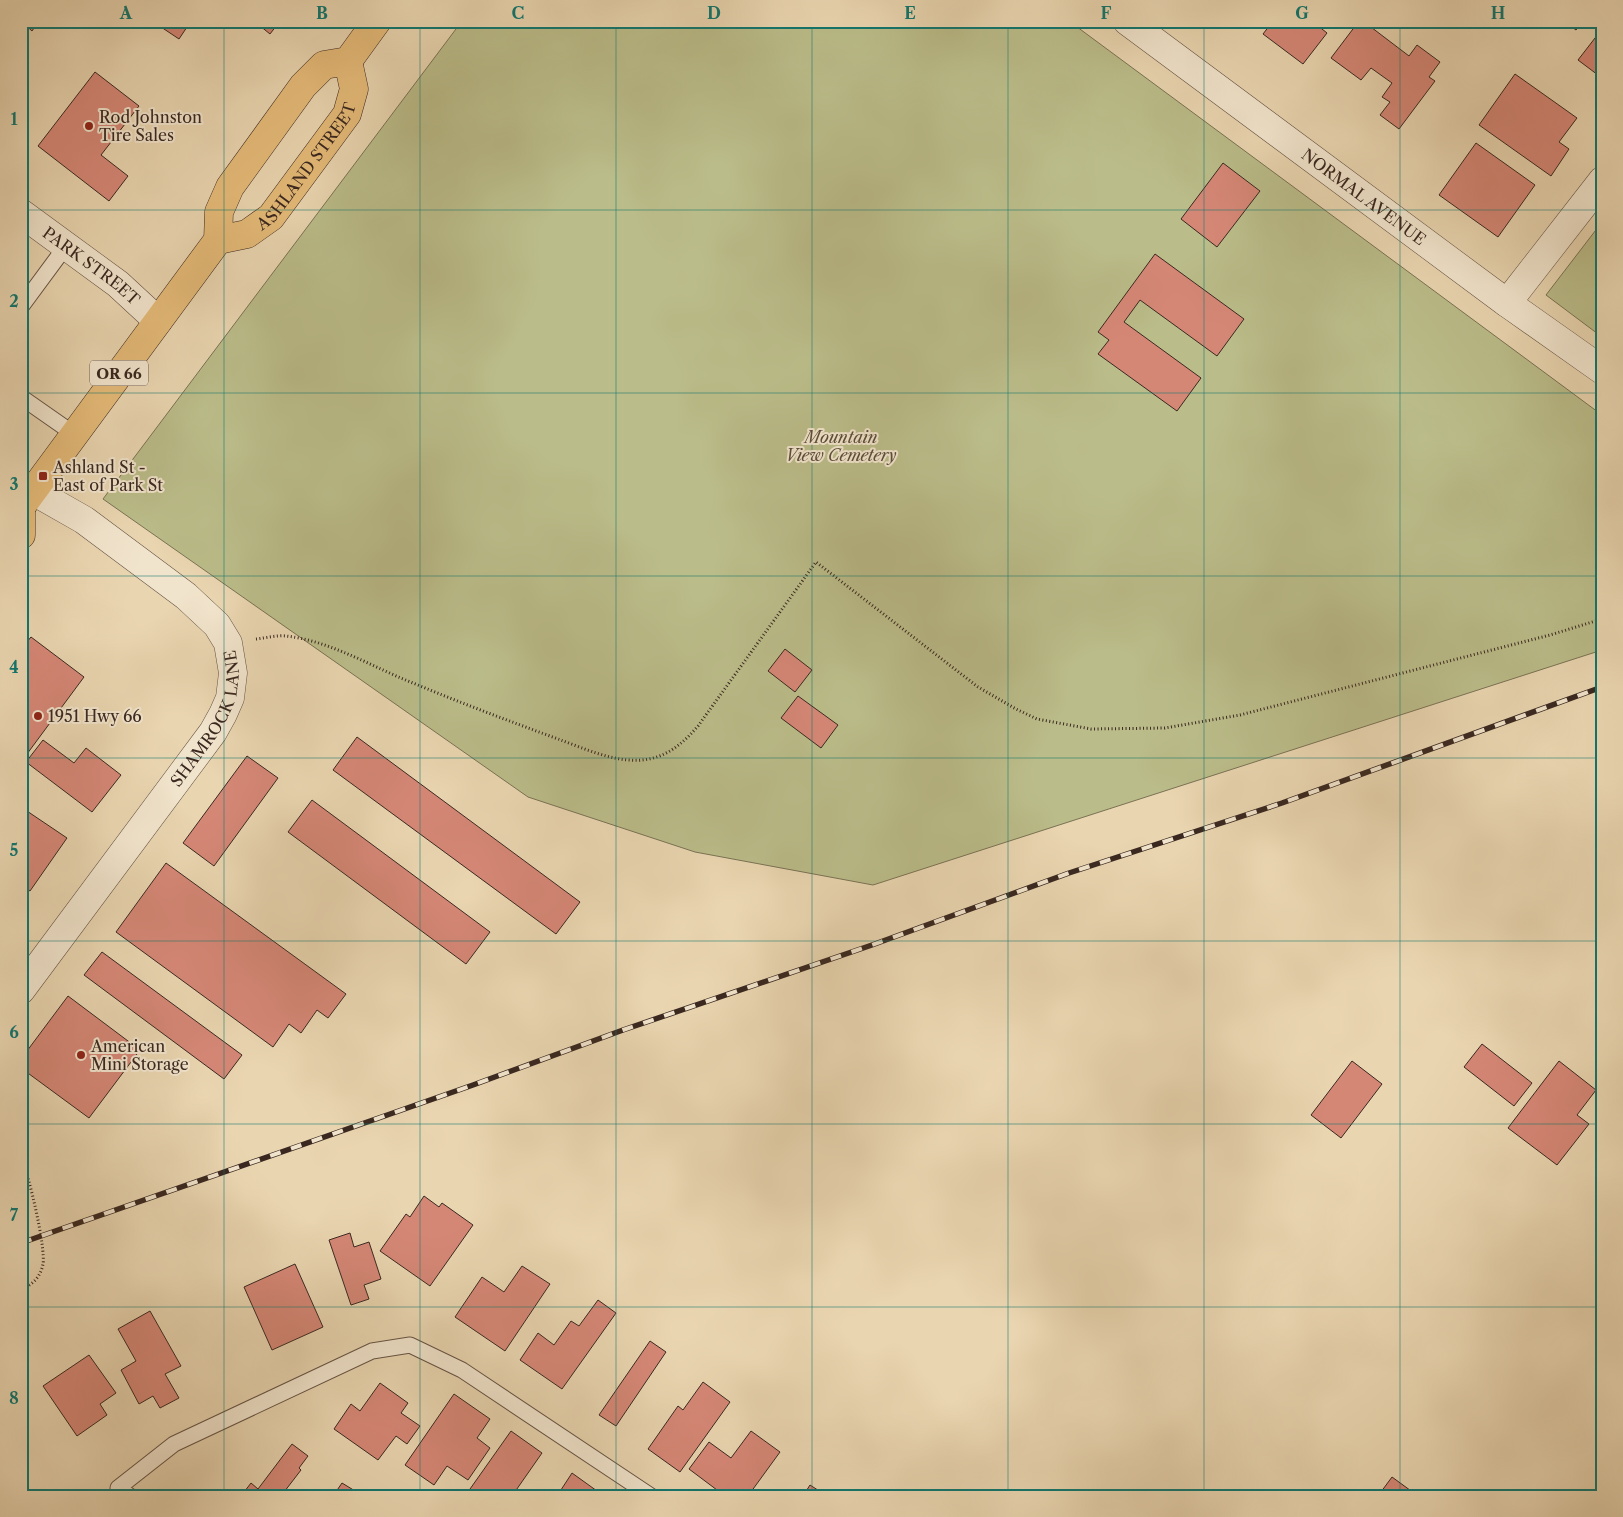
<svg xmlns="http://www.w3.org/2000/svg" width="1623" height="1517" font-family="'Libre Caslon Text',serif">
<rect width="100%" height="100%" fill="#e9d5b0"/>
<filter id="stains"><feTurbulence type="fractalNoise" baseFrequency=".004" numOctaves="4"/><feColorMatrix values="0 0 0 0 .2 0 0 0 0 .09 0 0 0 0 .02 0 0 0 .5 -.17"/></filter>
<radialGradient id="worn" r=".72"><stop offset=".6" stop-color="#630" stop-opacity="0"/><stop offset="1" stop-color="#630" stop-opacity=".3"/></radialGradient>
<g fill="#babc89" stroke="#7a7254">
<polygon points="462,21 1069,21 1602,415 1602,650 873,885 695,852 528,797 103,499"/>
<polygon points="1602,222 1602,337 1546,295"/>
</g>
<g fill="#d58776" stroke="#3a2820">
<polygon points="21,21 39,21 32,31"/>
<polygon points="156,21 191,21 179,39 155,23"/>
<polygon points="254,21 280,21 270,34"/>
<polygon points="1273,21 1312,21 1327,33 1303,64 1263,34"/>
<polygon points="1359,21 1363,21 1409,56 1417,45 1440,62 1429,77 1435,81 1399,129 1380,115 1390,102 1382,97 1392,83 1371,68 1361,80 1331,58"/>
<polygon points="1564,21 1583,21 1576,30"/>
<polygon points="1602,29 1602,78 1578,60"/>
<polygon points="95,72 139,106 101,155 128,176 109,201 38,146"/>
<polygon points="1515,74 1577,118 1559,142 1569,149 1551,176 1479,125"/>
<polygon points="1476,143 1535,185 1498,237 1439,195"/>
<polygon points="1223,163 1260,191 1217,247 1181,219"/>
<polygon points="1155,254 1244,319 1217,356 1140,300 1124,322 1201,378 1177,411 1098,354 1109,340 1098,332"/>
<polygon points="31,637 84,677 24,758 21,756 21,649"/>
<polygon points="785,649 812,670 795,692 768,671"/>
<polygon points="798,696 838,725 821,748 781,718"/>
<polygon points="357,737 580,902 556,934 333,770"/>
<polygon points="43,740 74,763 86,748 121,775 92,812 26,762"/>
<polygon points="247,756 278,778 214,866 183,843"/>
<polygon points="312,800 490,932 466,964 288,832"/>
<polygon points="21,807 67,838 30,891 21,885"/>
<polygon points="166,863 346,994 328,1018 317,1010 301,1033 289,1024 273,1047 116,932"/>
<polygon points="102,952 242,1055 224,1079 84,975"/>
<polygon points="68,996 140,1050 89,1118 21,1068 21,1059"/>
<polygon points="1482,1044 1532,1083 1514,1106 1464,1067"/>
<polygon points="1352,1061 1382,1084 1341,1138 1311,1115"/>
<polygon points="1559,1061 1596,1090 1577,1115 1589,1124 1557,1165 1508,1128"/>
<polygon points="424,1196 439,1207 442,1203 473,1225 430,1286 380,1251 406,1214 410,1217"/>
<polygon points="350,1233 354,1247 369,1242 381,1279 364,1285 369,1299 351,1305 329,1240"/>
<polygon points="295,1264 323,1327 272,1350 244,1287"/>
<polygon points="522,1266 550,1284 505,1351 455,1317 482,1277 504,1292"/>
<polygon points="598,1300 616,1313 562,1389 520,1360 538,1333 554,1345 571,1321 579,1326"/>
<polygon points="150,1311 181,1366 165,1374 179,1398 160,1408 153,1396 139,1404 121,1370 136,1361 118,1329"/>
<polygon points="650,1341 666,1352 616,1426 599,1415"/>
<polygon points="89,1355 116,1393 100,1404 107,1415 77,1436 43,1386"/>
<polygon points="703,1382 730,1402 680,1472 648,1449 678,1406 683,1410"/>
<polygon points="380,1383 408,1403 401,1413 420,1426 407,1444 396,1436 378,1460 334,1429 351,1404 360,1411"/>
<polygon points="454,1394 490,1419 477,1438 490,1448 468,1480 447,1466 434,1485 405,1465"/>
<polygon points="511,1431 542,1453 512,1496 480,1496 470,1489"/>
<polygon points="751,1431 780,1452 748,1496 725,1496 689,1469 709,1442 731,1458"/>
<polygon points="292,1444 308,1456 299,1468 301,1470 281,1496 241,1496 251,1483 258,1489"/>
<polygon points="572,1473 604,1496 557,1496"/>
<polygon points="1392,1477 1418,1496 1378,1496"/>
<polygon points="342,1483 360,1494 359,1496 333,1496"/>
<polygon points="810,1485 827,1496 803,1496"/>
</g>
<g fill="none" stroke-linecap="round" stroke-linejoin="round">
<defs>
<g id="lane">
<polyline points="21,307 66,246"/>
<polyline points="21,397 74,434"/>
<polyline points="130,1496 118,1488 174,1444 372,1351 410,1345 462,1370 651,1496"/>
</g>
<g id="street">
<path id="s1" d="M1127 21 1507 303 1602 370"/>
<path id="s2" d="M21 213 118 284 158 321"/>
<polyline points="1507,303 1602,181"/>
<path id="s3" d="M21 990 213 732 223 714 230 698 233 673 228 643 217 625 186 596 84 520 33 491"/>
</g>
<g id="primary">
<path id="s4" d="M218 240 247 234 271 217 347 114 354 89 348 61"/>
<polyline points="21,507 218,240 219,212 230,187 303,86 324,65 348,61 377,21"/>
<polyline points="21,511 21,535"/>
</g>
</defs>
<use href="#lane" stroke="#665344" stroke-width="17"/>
<use href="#street" stroke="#665344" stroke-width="29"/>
<use href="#primary" stroke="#3a2820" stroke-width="29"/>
<g stroke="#3a2820" stroke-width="3" stroke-dasharray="1 2.5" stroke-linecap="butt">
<path d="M256 639C266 638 277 635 286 636 331 641 372 667 413 683 461 703 509 721 558 739 586 749 619 765 649 759 670 755 685 741 698 726L816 562 978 687 1016 709 1037 719 1091 729 1165 728 1240 715 1550 635 1602 619"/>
<path d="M21 1159C29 1173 46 1249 43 1264 41 1276 32 1286 21 1289"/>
</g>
<use href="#lane" stroke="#f1e4cc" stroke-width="15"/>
<use href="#street" stroke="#f1e4cc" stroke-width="28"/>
<use href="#primary" stroke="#e4ba78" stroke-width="28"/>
<defs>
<polyline id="rail" points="21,1243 473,1085 623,1030 872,945 1069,873 1282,803 1602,687"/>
</defs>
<use href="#rail" stroke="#3a2820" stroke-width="5.5"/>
<use href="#rail" stroke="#f1e4cc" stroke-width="4" stroke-dasharray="11" stroke-linecap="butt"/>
</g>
<path fill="none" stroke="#0f766e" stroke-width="1" stroke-opacity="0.55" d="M224 21V1496M420 21V1496M616 21V1496M812 21V1496M1008 21V1496M1204 21V1496M1400 21V1496M21 210H1602M21 393H1602M21 576H1602M21 758H1602M21 941H1602M21 1124H1602M21 1307H1602"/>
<g fill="#8f2418" stroke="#f1e4cc" stroke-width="2">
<circle cx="89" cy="126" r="5"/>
<rect x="38" y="471" width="10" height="10" rx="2.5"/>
<circle cx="38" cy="716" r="5"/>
<circle cx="81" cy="1055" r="5"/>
</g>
<g text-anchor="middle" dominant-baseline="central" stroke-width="4" stroke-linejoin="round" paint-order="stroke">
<rect fill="#f1e4cc" stroke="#716054" stroke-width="1" x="90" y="360.5" width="58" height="25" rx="4"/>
<g font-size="15" font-weight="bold" fill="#3a2820">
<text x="119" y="373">OR 66</text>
</g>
<g font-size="16" fill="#3a2820" stroke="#f1e4cc" text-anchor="start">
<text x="99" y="117">Rod Johnston<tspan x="99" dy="18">Tire Sales</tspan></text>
<text x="53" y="467">Ashland St -<tspan x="53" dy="18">East of Park St</tspan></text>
<text x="48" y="716">1951 Hwy 66</text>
<text x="91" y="1046">American<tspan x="91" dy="18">Mini Storage</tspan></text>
</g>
<g font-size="16" fill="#3a2820" stroke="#f1e4cc">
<text stroke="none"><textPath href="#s4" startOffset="121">ASHLAND STREET</textPath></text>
<text stroke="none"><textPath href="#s1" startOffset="295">NORMAL AVENUE</textPath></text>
<text stroke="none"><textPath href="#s2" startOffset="88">PARK STREET</textPath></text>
<text stroke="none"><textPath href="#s3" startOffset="332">SHAMROCK LANE</textPath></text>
</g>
<g font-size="16" font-style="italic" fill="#5a4d3a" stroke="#f1e4cc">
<text x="841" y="437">Mountain<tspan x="841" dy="18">View Cemetery</tspan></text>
</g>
</g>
<rect width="1623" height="1517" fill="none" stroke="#e9d5b0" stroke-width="55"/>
<rect x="28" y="28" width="1568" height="1462" fill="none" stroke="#0f766e" stroke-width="2"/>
<g font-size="16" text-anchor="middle" font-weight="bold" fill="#0f766e">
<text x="126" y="19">A</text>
<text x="322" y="19">B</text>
<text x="518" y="19">C</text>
<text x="714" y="19">D</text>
<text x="910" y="19">E</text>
<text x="1106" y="19">F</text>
<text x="1302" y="19">G</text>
<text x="1498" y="19">H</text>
<text x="14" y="125">1</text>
<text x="14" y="307">2</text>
<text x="14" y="490">3</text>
<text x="14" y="673">4</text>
<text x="14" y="856">5</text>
<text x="14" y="1038">6</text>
<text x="14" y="1221">7</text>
<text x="14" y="1404">8</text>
</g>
<rect width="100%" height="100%" filter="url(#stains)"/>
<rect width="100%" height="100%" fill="url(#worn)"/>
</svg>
